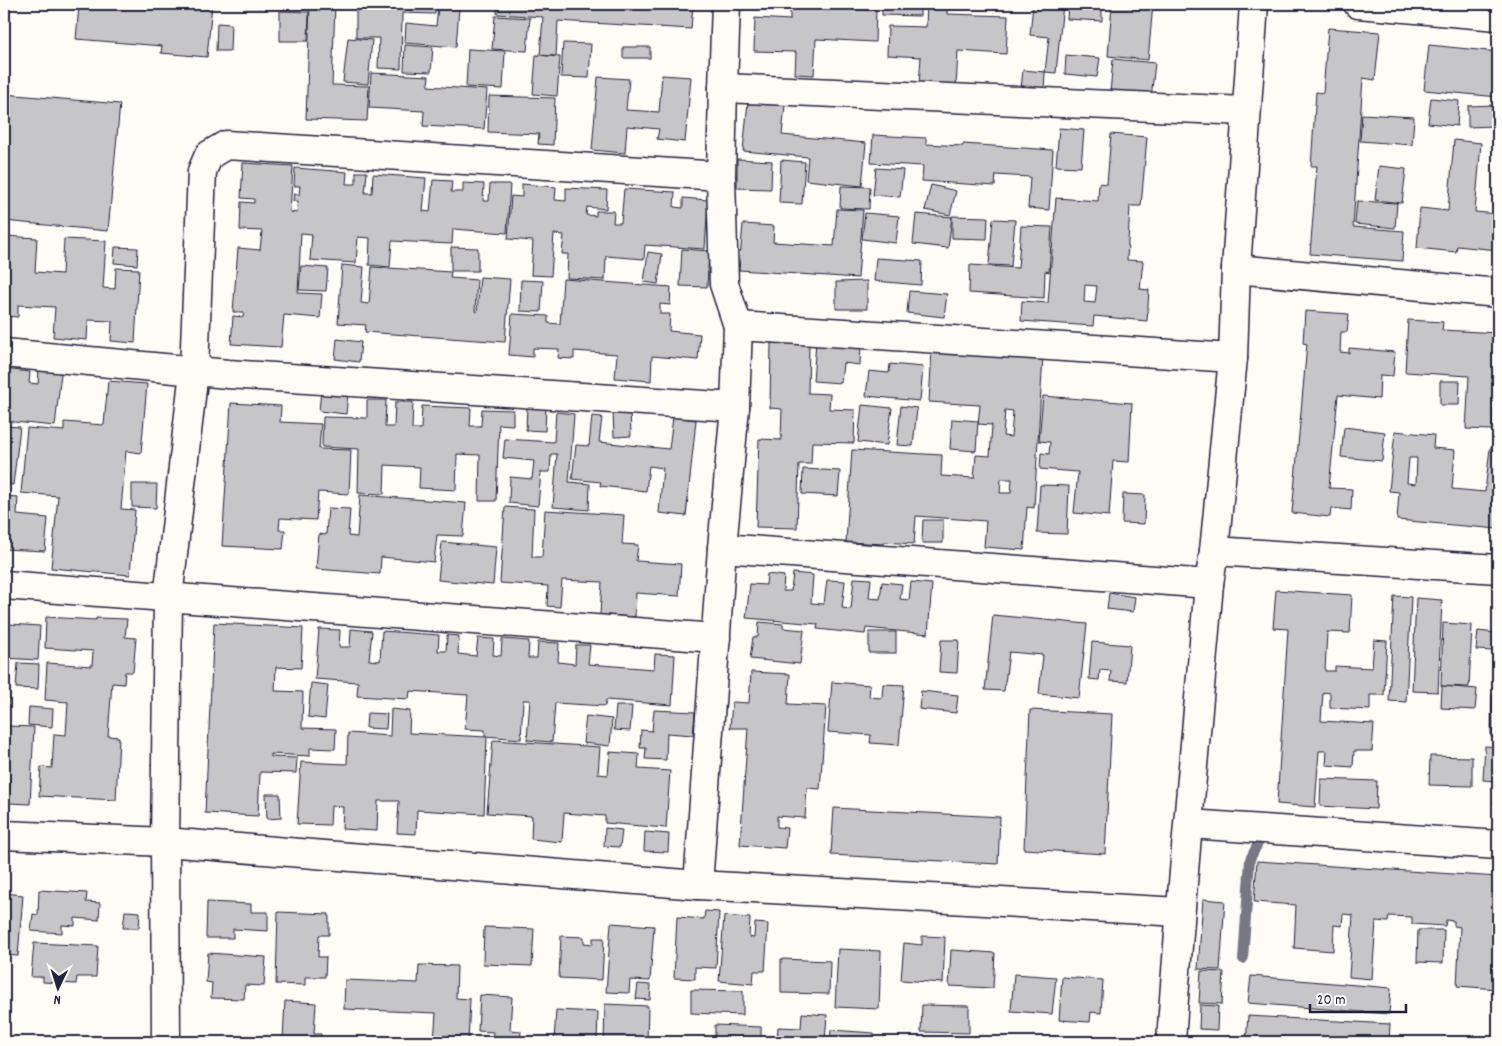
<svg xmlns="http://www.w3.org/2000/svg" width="1502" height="1046" font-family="Dekko,sans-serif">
<rect width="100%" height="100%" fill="#fdfcf7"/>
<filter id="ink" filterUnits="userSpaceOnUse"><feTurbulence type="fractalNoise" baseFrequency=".02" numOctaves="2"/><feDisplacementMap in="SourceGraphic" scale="10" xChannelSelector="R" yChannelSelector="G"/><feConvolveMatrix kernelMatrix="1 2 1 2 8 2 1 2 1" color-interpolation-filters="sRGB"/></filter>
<g filter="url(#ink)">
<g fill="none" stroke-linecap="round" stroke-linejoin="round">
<polyline stroke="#787885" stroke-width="10" points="1243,959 1250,859 1261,838"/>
</g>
<g fill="#c6c6c8" stroke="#22223b" fill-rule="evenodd">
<polygon points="71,4 212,4 207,57 161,53 162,46 76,39 79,6 70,5"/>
<polygon points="245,4 309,4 309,9 245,7"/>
<polygon points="310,4 335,4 332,85 369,86 367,121 306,119"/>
<polygon points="356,4 435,4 435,14 402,13 401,69 378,68 379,38 356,38"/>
<polygon points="498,4 693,4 691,29 558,21 556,56 540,55 543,17 497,14"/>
<polygon points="754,4 769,4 769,9 753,7"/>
<polygon points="790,4 835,4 835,9 876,10 875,42 816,39 814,75 795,74 796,52 754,51 755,18 790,20"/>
<polygon points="882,4 920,4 920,16 882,15"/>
<polygon points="927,4 947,4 947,14 1008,16 1006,54 958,51 956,87 919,85 921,57 887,55 888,26 926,27"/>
<polygon points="1033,4 1063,4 1056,73 1045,72 1049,37 1030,35"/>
<polygon points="1068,4 1102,4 1102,21 1067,19"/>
<polygon points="1112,4 1153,4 1148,60 1108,56"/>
<polygon points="438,6 459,8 456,47 405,43 406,23 436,26"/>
<polygon points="280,11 309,12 308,41 280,41"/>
<polygon points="495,16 530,18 527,51 492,49"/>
<polygon points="217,23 231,24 230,51 216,51"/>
<polygon points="1328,28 1380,32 1375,80 1363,78 1353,227 1404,231 1402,261 1310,254 1317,166 1311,166 1316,92 1323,93"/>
<polygon points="348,38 372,40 368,84 343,82"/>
<polygon points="563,43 591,44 589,78 561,77"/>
<polygon points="405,45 433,47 431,72 404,71"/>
<polygon points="1429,45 1498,52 1498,97 1424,90"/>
<rect x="623" y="47" width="27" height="11"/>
<polygon points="468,49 505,51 503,89 466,87"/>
<polygon points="536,55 560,57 557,96 533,94"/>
<polygon points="1066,55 1100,58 1097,77 1065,74"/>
<polygon points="1113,59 1155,63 1151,98 1110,93"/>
<polygon points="1023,70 1045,72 1044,91 1021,89"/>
<polygon points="371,73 429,76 428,86 487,90 484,129 423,126 424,111 369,108"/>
<polygon points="662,75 691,77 685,142 657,139 659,129 627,126 625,153 592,150 598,77 629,79 626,110 659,112"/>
<polygon points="4,94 120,104 108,231 4,221"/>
<polygon points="489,96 555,98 553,145 538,144 539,134 488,132"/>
<polygon points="1431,98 1459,101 1457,126 1428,123"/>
<polygon points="748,102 785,105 782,135 866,143 862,186 806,180 808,157 743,151"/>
<polygon points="1495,105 1495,126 1468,127 1468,106"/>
<polygon points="1362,114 1414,117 1412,145 1360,141"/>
<polygon points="1059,128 1084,130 1081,167 1056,166"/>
<path d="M1111 134 1147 137 1141 206H1130L1127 260 1143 261 1140 289 1149 290 1147 321 1094 316 1093 326 1021 321 1022 301 1048 303 1056 198 1098 201 1099 183 1107 184ZM1085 285 1097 286 1095 303 1084 302Z"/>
<polygon points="873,135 926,138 926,144 963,146 963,144 1053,150 1049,210 1028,208 1030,177 996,175 995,186 922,181 923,166 871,163"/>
<polygon points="1454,140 1481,143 1475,212 1498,214 1498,250 1457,246 1456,252 1417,248 1420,208 1448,211"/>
<polygon points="737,159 772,161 771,189 737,188"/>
<polygon points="781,160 805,162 802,204 779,203"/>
<polygon points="243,163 293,166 290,212 297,213 298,201 293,201 294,194 299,195 300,186 294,186 295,168 347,172 346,184 356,184 356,172 367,172 365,193 372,193 373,174 426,178 423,211 430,212 433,180 452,181 451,192 463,192 463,183 484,184 483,201 489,201 490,184 510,184 507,233 453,229 452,244 392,241 390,267 369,265 370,238 358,237 356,263 310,260 312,234 301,233 298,293 322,294 320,318 284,315 281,347 231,344 233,316 243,317 244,312 233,312 238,248 260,250 262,231 240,230 241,202 254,203 254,199 241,198"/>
<polygon points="1379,166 1406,169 1402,203 1375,200"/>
<polygon points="876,168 903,170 900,197 873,195"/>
<polygon points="522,184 556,187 555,200 566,201 566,188 607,190 606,209 587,207 586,215 596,216 596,211 614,211 613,223 621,223 624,189 675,192 674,207 683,208 683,198 708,200 705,249 645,245 644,259 606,256 605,280 567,278 568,254 562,254 564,235 554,234 551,276 531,275 533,241 508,239 511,196 522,197"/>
<polygon points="931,185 956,191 950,215 925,210"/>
<polygon points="841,186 870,187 869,209 840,208"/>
<polygon points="1357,201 1397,203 1395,228 1355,224"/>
<polygon points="837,209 863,210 858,278 739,270 743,224 774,226 773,242 834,246"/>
<polygon points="865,213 899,216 896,243 862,239"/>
<polygon points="916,214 952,217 948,248 913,244"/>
<polygon points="952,216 988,217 987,239 952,238"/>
<polygon points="993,219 1015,220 1011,266 989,265"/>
<polygon points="1021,226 1052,227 1049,272 1045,271 1044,298 969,293 970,265 1018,268"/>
<polygon points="4,236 37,238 35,272 62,274 64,239 106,241 103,288 115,289 116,268 139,269 135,343 111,341 112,321 88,320 87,340 53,337 55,307 18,305 18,317 4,316"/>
<polygon points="115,247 138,248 137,265 114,263"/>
<polygon points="451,247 478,248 478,271 451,271"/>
<polygon points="682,249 709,251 707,287 680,286"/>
<polygon points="648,252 662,254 658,284 644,282"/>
<polygon points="876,258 922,261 921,285 874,281"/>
<polygon points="342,265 364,267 361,303 369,304 372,267 451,272 450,278 477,280 475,311 477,312 480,277 510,279 505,342 365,332 366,325 338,323"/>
<polygon points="301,266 328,268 326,291 299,290"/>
<polygon points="563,279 671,287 670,305 660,304 660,314 670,314 669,331 700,334 698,360 652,356 651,381 615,378 617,354 574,351 574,359 558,358 559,349 533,348 533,357 509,355 512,314 548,316 548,323 560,324"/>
<polygon points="521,280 543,281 541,312 520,311"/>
<polygon points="867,281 867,309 836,309 836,282"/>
<polygon points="909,291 947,294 944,317 907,313"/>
<polygon points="1305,311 1349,314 1347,332 1341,332 1340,352 1349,353 1349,348 1395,352 1393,376 1380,375 1379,399 1338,395 1329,488 1352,489 1351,510 1331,508 1330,517 1292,513 1307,344 1303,343"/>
<polygon points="1408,320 1443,322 1442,330 1498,333 1498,378 1495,377 1492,430 1466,429 1469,376 1405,372"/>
<polygon points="337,339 361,342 359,362 335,359"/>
<polygon points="816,342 861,345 860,365 843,363 841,383 813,381"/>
<polygon points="771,343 809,344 808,393 830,394 829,409 855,410 854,443 812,442 811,464 799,464 797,528 756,527 759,439 781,440 782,409 770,408"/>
<path d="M932 349 1043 355 1034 508 1027 507 1024 550 984 547 986 521 916 516 914 544 884 542V544L846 542 852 450 942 455 941 476 974 478 976 455 990 456 992 425 978 424 980 405 929 402ZM1005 410 1013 411 1011 437 1003 436ZM1001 479H1012L1011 493H1000Z"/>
<polygon points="890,364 923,367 920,401 866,396 869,371 889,373"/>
<polygon points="4,369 30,372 29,383 38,384 39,370 61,373 55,426 4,421"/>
<polygon points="108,381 147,384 141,453 126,451 121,509 135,510 130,575 51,568 58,496 21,493 27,428 64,431 64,422 104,425"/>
<polygon points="1440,381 1460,381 1459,405 1440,405"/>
<polygon points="321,390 348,393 346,414 319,411"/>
<polygon points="1043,396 1132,403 1129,462 1113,461 1109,516 1074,513 1078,472 1040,469 1041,453 1049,454 1050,442 1039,441"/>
<polygon points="367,400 386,400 385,427 394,427 395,402 413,402 412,429 421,429 422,406 471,408 470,426 481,426 482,409 513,410 513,425 499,424 496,501 479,501 480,455 457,454 456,490 419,488 420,467 385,465 384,494 358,493 359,449 322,447 323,417 367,418"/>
<polygon points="231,403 281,406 280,422 321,424 319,449 351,450 349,494 318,492 316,520 280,518 279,530 285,530 283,549 222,546"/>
<polygon points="862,405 892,408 887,445 858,442"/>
<polygon points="527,406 546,407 545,431 526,430"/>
<polygon points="901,406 917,408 913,446 897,445"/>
<polygon points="630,409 631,436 614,437 613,410"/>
<polygon points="556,412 574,414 569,482 590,484 589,510 553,507 557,454 551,454 550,472 541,472 538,506 509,503 510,477 532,479 534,461 503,458 505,439 554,442"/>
<polygon points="592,416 602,417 599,442 669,449 673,417 696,420 686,516 659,513 663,468 649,466 646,491 600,486 601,482 572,479 576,445 589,446"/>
<polygon points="952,419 978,421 976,451 950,449"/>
<polygon points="4,426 20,427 13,485 4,483"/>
<polygon points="1344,427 1385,432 1382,461 1341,457"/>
<path d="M1395 431 1434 435 1433 448 1455 450 1452 489 1485 492 1490 448 1498 449V529L1397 520 1399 492 1389 491ZM1409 458H1417L1416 484 1407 483Z"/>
<polygon points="803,469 840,471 838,496 802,494"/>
<polygon points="132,484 157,484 156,508 132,507"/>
<polygon points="1040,485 1069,486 1067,534 1037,533"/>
<polygon points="1123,494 1145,495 1144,524 1122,523"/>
<polygon points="360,495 466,503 463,536 437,535 434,562 381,557 380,574 316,569 319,534 326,535 328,508 350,509 348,536 357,537"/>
<polygon points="4,496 18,497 17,515 48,518 45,551 4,549"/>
<polygon points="505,507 534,509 532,557 542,557 545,510 624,515 622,544 638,545 636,561 681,564 679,596 636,593 635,617 600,615 602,582 562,580 560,607 547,606 548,586 500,583"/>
<polygon points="923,520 943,520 943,543 922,543"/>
<polygon points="442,542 496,547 493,585 438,580"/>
<polygon points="793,573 813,575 811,603 824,604 827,580 845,581 842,608 851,609 854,578 871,579 869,598 880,599 882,582 902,584 900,599 909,600 911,582 932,584 928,634 866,628 865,634 817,629 818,624 746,618 750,584 766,585 767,574 784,576 783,591 791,591"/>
<polygon points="1276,590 1352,595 1350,633 1327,632 1325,671 1335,671 1335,666 1372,668 1374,640 1387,641 1384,695 1370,695 1370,710 1330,708 1330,693 1323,692 1321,721 1374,724 1372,751 1354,751 1353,767 1326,765 1327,751 1319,751 1315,807 1277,804 1288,629 1273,628"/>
<polygon points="1109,593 1135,597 1133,612 1107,609"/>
<polygon points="1394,596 1411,597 1406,702 1389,701"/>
<polygon points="1416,598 1442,600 1438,692 1412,691"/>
<polygon points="993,615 1087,624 1079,698 1039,694 1043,655 1009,652 1004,691 985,690"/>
<polygon points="46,617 96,620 96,618 127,619 125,637 136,638 133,672 125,672 124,684 112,683 108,736 119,737 116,800 39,796 41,767 52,768 54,734 66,735 68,702 45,700 47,663 92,666 93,651 45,648"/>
<polygon points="759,622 783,624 783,628 804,630 800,664 750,659 753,637 758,637"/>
<polygon points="214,623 303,628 301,668 276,667 275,691 303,692 302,728 336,729 335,749 310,748 310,756 271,754 271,757 297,758 296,773 260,772 258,816 205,813"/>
<polygon points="1443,623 1472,625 1469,687 1441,686"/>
<polygon points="9,624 40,626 38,660 4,658 4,634 8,634"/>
<polygon points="319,629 340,630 339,647 350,647 351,629 372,631 369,660 380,661 382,631 439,635 438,651 446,651 447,635 459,636 458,654 476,656 478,638 494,639 493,655 501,656 502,639 529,641 528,658 537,658 538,642 559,643 558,662 575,664 576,645 590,645 588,664 654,669 655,654 675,655 672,705 606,700 605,706 555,703 552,742 527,740 530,700 523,700 521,739 485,736 485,730 465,729 468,695 410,691 409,699 357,696 358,682 315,679"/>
<polygon points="1478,631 1496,633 1494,651 1476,650"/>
<rect x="869" y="632" width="27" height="21"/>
<polygon points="941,640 959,640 957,673 939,672"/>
<polygon points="1092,642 1130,645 1127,682 1110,681 1111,671 1100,670 1099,680 1089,679"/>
<polygon points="18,663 39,664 38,689 16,688"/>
<polygon points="751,672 790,674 788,704 826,706 820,789 807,788 805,818 777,816 777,827 787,828 785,848 740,845 748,728 730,728 732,702 749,703"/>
<polygon points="832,682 870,685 869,697 882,698 883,684 904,685 899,745 870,743 871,735 828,732"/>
<polygon points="311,683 328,685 325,719 308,717"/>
<polygon points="1442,686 1477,689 1475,710 1441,708"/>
<polygon points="4,689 9,690 7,726 34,727 30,804 9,803 10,781 4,781"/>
<polygon points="921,691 958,695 956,713 919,709"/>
<polygon points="1492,695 1498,695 1498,737 1491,737"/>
<polygon points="616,706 632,706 630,731 614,730"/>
<polygon points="29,707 53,709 52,727 28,725"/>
<polygon points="391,709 410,711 409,733 487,737 484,814 417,810 416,834 397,833 399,801 378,801 377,831 342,829 343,807 331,806 330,825 297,824 301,762 347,764 348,733 390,736"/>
<polygon points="654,710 695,712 693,735 667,733 666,760 645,759 646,748 640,748 641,730 652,731"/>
<polygon points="1030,710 1112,714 1105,854 1024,849"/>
<polygon points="367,713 387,714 386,729 366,728"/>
<polygon points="586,716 612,719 610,746 583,743"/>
<polygon points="493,740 600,747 598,774 608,775 610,752 639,754 638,769 670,771 666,828 605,823 605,816 564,813 562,842 531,839 532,816 487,813"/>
<polygon points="1485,746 1498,747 1498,805 1493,804 1495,781 1483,780"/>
<polygon points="1430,756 1472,757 1472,786 1429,785"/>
<polygon points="1321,779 1377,781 1376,809 1320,806"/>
<polygon points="266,794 280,794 281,818 267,819"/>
<polygon points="834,808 1000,817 998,864 831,855"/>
<polygon points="605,828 622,830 620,847 604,846"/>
<polygon points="645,832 669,834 668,852 644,851"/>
<polygon points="1257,861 1498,877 1498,989 1457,986 1460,927 1454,926 1454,921 1446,920 1445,926 1412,924 1412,917 1389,916 1388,922 1376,921 1372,979 1349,977 1353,915 1343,914 1342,926 1334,925 1333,951 1294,948 1296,905 1254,902"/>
<polygon points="39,890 87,893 86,902 100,903 99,920 75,918 75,926 62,925 62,933 31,931 33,914 38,915"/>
<polygon points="4,893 23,895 18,956 4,955"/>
<polygon points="1203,899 1225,901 1220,970 1198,969"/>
<polygon points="207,902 251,904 251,912 268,912 268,931 233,929 233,938 206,938"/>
<polygon points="125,911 140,912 139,928 123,928"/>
<polygon points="705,911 719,912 716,968 695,967 695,979 674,978 677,917 704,919"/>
<polygon points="278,912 329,914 329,935 319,935 318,957 326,957 325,977 305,977 305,985 276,984"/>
<polygon points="724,916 750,918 749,937 754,938 755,923 768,924 765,971 754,971 753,984 719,981"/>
<polygon points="611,923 654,926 650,981 630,980 629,993 606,992"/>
<polygon points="484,927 534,929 532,966 483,964"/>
<polygon points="1418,930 1444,930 1443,963 1417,962"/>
<polygon points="561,936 584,937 584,943 593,944 593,938 604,938 602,980 559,978"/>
<polygon points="922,936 945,937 943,983 901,980 904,943 922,945"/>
<polygon points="34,943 98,946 96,977 77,977 76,984 43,982 43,977 31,977"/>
<polygon points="838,949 881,951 879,1009 835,1007"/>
<polygon points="951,950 995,953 993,988 949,986"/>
<polygon points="208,953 266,957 264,986 245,985 244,999 211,998 212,983 206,982"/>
<polygon points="781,959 830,961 829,994 781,993"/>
<polygon points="419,965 457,966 456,998 470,999 468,1042 434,1042 436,1013 344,1009 345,980 418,983"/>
<polygon points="1201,971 1224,972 1222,1004 1199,1003"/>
<polygon points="1014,974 1056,977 1052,1014 1011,1011"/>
<polygon points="1251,976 1391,988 1389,1014 1248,1003"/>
<polygon points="1062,977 1103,980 1101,1013 1091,1012 1090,1022 1059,1020"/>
<polygon points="638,984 651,985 650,1000 636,999"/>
<polygon points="691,990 743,991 743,1015 691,1013"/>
<polygon points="480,995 512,997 510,1030 521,1031 520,1042 492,1042 493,1032 478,1031"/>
<polygon points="285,1001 316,1003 314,1034 321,1034 321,1042 327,1042 273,1042 273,1039 283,1039"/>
<polygon points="605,1004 648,1006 647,1042 604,1042"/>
<polygon points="922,1005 969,1006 969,1033 921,1032"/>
<polygon points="1200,1005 1218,1006 1217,1030 1199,1029"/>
<polygon points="556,1010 598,1012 597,1042 554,1042"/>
<polygon points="802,1013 827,1015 825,1042 777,1042 778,1027 801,1028"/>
<polygon points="1248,1016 1390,1024 1389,1042 1246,1042"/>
<polygon points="715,1025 761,1027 761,1042 715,1042"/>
<polygon points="831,1030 874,1033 874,1042 830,1042"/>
<polygon points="671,1038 708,1040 707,1042 671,1042"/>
</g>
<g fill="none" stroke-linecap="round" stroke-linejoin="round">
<defs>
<g id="street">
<polyline points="726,4 723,88 721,176 724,284 738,326"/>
<polyline points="1358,4 1498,16"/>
<polyline points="723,88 1246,111"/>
<polyline points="1236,269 1498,293"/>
<polyline points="4,353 228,374 735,407"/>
<polyline points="722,548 1209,584"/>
<polyline points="1214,551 1498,569"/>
<polyline points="4,585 716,638"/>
<polyline points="1189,824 1498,845"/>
<polyline points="4,835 165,842 698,885 1180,912"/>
<polyline points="698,885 722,548 735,407 738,326 1233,358"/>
<polyline points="166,1042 165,842 168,598 194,371 202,171 209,155 226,145 721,176"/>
<path d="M1171 1042C1181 889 1196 737 1209 584L1214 551 1233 358 1236 269 1254 4"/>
</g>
</defs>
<use href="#street" stroke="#22223b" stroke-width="31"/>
<use href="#street" stroke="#fdfcf7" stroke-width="28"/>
</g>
</g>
<rect width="1502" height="1046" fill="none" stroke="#fdfcf7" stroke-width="20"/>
<rect x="10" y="10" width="1482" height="1026" fill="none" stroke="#22223b" stroke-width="2" filter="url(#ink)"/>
<g transform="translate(58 988) rotate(184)" stroke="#fdfcf7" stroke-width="4" paint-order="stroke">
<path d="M0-4L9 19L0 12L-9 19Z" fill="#22223b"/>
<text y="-8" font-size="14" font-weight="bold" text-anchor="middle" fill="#22223b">N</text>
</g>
<path d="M1310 1004v8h96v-8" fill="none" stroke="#22223b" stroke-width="2.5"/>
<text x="1317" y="1004" font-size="15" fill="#22223b" stroke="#fdfcf7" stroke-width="4" paint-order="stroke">20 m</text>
</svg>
